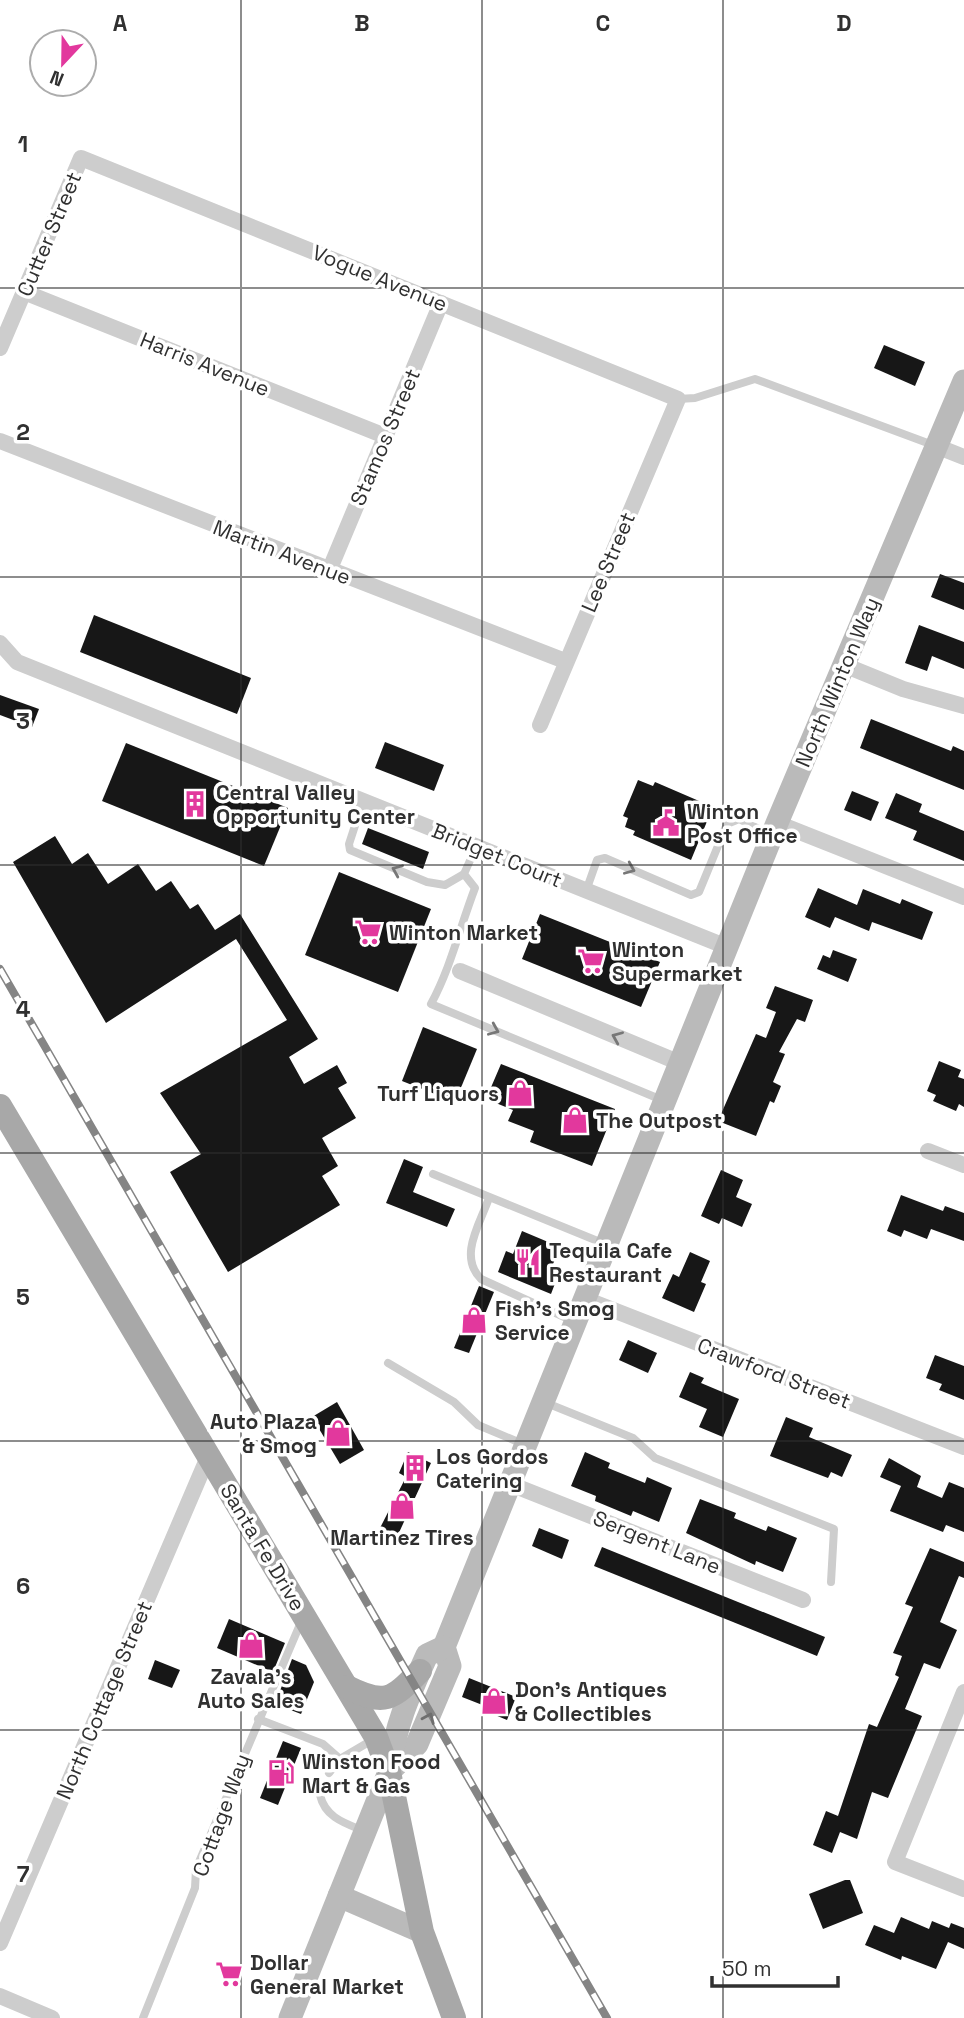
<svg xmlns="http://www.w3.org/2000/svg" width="964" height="2018" font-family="'Space Grotesk',sans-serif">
<rect width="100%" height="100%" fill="#fff"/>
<g fill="#171717">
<polygon points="884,345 925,362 915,386 874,368"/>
<polygon points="940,574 964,583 964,610 931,597"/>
<polygon points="94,615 251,678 237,714 80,652"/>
<polygon points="919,625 964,642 964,669 932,656 927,671 905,663"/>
<polygon points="0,695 39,709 32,727 0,715"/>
<polygon points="871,719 951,751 953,746 964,751 964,790 860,748"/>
<polygon points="385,742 444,765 434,791 375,768"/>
<polygon points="126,743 288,808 264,866 102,801"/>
<polygon points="638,780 653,786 655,782 713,807 691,860 633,835 635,831 625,827 628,818 623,816"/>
<polygon points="852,791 879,802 871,821 844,810"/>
<polygon points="896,793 922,804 919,812 964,831 964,861 913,840 917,831 885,818"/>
<polygon points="368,828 429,852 423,869 362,844"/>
<polygon points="55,836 72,864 88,853 108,884 138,864 156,891 171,881 190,909 198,904 215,930 240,914 318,1039 289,1057 304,1084 337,1065 347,1083 338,1088 356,1118 322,1138 338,1166 322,1176 340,1205 228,1272 170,1172 201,1154 160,1093 287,1020 236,939 106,1023 13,862"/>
<polygon points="339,872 431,909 398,992 305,955"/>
<polygon points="818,888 857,905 863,889 900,904 902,899 933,912 922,940 872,922 869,931 835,917 830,928 805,917"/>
<polygon points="540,914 660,962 641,1007 522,959"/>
<polygon points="833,950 857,959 848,982 817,969 823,955 830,958"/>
<polygon points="775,986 813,1000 805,1022 797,1019 779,1052 785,1054 773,1082 781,1086 774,1103 770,1101 756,1136 718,1121 756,1034 766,1038 776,1012 766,1008"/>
<polygon points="423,1027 477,1049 455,1102 402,1081"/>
<polygon points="939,1061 961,1070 958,1077 964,1079 964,1107 959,1104 956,1111 933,1101 936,1095 927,1091"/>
<polygon points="501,1064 615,1109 592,1166 530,1142 534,1131 508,1121 513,1110 486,1099"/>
<polygon points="404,1159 423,1167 413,1192 455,1209 447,1227 386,1203"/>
<polygon points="721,1170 743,1180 736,1197 752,1204 742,1227 722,1218 719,1224 701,1216"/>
<polygon points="901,1195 943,1211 945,1206 964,1213 964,1241 931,1229 927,1239 904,1230 901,1237 887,1231"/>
<polygon points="522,1231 560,1247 551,1269 559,1273 551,1294 498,1272 506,1251 513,1254"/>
<polygon points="690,1252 710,1261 701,1282 706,1284 694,1312 662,1298 673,1274 679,1277"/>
<polygon points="479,1286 494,1292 469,1353 454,1348"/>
<polygon points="628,1340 657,1353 648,1373 619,1360"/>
<polygon points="935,1355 964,1366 964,1400 939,1390 942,1384 926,1378"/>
<polygon points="690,1372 704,1378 701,1383 739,1399 723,1437 699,1427 707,1409 679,1397"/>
<polygon points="337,1402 364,1450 340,1464 312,1417"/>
<polygon points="786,1417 813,1428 809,1437 852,1455 842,1477 831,1472 828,1478 770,1456"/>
<polygon points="408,1452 431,1463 397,1537 380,1528 406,1477 399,1473"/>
<polygon points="585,1452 610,1463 608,1468 645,1483 647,1477 672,1488 659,1522 633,1511 631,1516 595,1501 596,1496 571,1486"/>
<polygon points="889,1458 921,1476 917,1487 942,1498 949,1482 964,1488 964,1532 946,1525 943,1532 890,1511 901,1486 880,1477"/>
<polygon points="700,1499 736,1513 734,1518 766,1531 768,1526 797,1538 783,1572 756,1561 755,1565 686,1533"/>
<polygon points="539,1528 569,1540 562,1559 532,1546"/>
<polygon points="602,1547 825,1637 817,1656 594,1566"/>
<polygon points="930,1548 964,1562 964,1578 959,1576 940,1622 957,1630 940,1669 924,1663 905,1709 922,1716 888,1798 872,1792 857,1839 840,1832 832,1853 813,1845 826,1811 838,1816 869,1724 877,1727 899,1677 895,1675 902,1656 893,1653 913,1607 905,1604"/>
<polygon points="229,1619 285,1643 273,1672 217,1648"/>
<polygon points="292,1659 306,1665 314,1682 301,1714 275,1704"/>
<polygon points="155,1660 180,1670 172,1688 148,1679"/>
<polygon points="469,1678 516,1697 507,1720 483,1710 485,1706 462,1697"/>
<polygon points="283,1741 301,1748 278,1805 260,1798"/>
<polygon points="845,1880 850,1880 863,1913 823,1929 809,1894"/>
<polygon points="901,1917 929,1929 932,1921 949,1928 951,1923 964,1928 964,1949 948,1942 936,1969 902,1956 901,1960 865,1945 874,1925 894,1933"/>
</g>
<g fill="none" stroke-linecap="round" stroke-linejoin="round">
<g stroke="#cdcdcd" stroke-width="8">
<polyline points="678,399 695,398 755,379 933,445"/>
<polyline points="363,801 349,844 350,850 427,882 445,885 464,874"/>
<path d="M476 847 464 874 475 888C460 927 451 967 431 1004L662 1100"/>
<polyline points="586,891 597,860 605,858 691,895 699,892 727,824 739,819 769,834"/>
<polyline points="433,1174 605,1244"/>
<path d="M489 1198C480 1224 458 1256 481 1279L573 1321"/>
<polyline points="388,1363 454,1402 478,1425 523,1444"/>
<polyline points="544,1402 633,1438 655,1458 834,1529 831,1582"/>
<polyline points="258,1719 323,1744 340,1759"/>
<polyline points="329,1773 340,1759 374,1739"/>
<path d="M320 1795C325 1817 344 1823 364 1831"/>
<polyline points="143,2018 195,1888 196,1869 301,1622"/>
</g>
<g stroke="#cdcdcd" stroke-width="16">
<polyline points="24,292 385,436"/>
<polyline points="0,348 81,158 678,399 540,725"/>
<polyline points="0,441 565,661"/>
<polyline points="936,446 964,457"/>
<polyline points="329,571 441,303"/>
<polyline points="0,643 17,662 727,947"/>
<polyline points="844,665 903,689 964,706"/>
<polyline points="777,823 964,897"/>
<polyline points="460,971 680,1063"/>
<polyline points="928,1151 964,1165"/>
<polyline points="585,1299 964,1447"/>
<polyline points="510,1484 803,1600"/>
<polyline points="964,1692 895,1862 964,1889"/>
<polyline points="0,1943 208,1457"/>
<polyline points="0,1996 52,2018"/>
</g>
<g stroke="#bababa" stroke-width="23">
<polyline points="389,1772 417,1744 450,1666 444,1647 777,823 964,381"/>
<polyline points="339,1896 422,1932"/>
<path d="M290 2018 389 1772C395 1726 408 1697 427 1655L444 1647"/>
</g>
<g stroke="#a8a8a8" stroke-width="24">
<polyline points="0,1106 376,1737 389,1772 422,1932 454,2018"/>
<path d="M347 1687C385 1706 392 1700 420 1671"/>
</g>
<defs>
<polyline id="rail" points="0,969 607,2018"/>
</defs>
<use href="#rail" stroke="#858585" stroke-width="8"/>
<use href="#rail" stroke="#fff" stroke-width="5" stroke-dasharray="16" stroke-linecap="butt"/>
</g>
<defs><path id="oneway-chevron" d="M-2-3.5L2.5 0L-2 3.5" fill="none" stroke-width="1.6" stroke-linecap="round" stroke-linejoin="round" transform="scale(1.75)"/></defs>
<g stroke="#777">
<use href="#oneway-chevron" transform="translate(630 869) rotate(23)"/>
<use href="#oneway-chevron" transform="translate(397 870) rotate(-157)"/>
<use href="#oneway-chevron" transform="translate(494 1030) rotate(23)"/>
<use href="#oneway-chevron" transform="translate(617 1037) rotate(-157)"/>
</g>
<use stroke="#6e6e6e" href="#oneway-chevron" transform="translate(429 1718) rotate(-67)"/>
<path fill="none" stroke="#303030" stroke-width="2" stroke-opacity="0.55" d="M241 0V2018M482 0V2018M723 0V2018M0 288H964M0 577H964M0 865H964M0 1153H964M0 1441H964M0 1730H964"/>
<defs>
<symbol id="building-bare" viewBox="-9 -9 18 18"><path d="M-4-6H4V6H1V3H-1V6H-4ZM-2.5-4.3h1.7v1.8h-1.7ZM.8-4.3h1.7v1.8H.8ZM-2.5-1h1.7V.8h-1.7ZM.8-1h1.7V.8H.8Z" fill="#e2389d" stroke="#fff" stroke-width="2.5" paint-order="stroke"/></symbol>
<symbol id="civic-bare" viewBox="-9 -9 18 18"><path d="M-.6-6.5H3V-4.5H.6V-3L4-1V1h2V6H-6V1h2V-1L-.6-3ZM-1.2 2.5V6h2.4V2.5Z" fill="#e2389d" stroke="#fff" stroke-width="2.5" paint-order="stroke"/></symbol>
<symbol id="supermarket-bare" viewBox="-9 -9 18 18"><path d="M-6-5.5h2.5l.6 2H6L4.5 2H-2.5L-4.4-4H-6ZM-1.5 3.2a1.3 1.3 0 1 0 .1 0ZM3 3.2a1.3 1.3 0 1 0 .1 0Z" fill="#e2389d" stroke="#fff" stroke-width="2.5" paint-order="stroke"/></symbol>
<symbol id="shop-bare" viewBox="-9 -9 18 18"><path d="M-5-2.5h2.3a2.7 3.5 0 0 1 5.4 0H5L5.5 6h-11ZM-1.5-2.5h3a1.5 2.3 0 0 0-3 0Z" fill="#e2389d" stroke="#fff" stroke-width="2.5" paint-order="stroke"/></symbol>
<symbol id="restaurant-bare" viewBox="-9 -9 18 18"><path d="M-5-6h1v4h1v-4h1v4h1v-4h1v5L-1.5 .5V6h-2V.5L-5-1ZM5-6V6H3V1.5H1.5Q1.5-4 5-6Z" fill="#e2389d" stroke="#fff" stroke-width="2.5" paint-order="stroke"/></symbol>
<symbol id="fuel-bare" viewBox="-9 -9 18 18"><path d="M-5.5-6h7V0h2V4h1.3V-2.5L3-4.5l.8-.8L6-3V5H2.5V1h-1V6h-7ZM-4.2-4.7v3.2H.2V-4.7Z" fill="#e2389d" stroke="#fff" stroke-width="2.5" paint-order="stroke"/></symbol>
</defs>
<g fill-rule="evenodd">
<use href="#building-bare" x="176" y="785" width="38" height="38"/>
<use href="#civic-bare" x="647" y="804" width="38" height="38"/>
<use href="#supermarket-bare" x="349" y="913" width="38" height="38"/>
<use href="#supermarket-bare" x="572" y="942" width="38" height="38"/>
<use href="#shop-bare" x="501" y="1074" width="38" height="38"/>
<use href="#shop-bare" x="556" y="1101" width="38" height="38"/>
<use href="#restaurant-bare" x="509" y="1243" width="38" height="38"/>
<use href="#shop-bare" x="455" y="1301" width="38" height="38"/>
<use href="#shop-bare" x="319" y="1414" width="38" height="38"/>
<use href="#building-bare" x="396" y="1449" width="38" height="38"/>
<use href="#shop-bare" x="383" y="1487" width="38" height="38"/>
<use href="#shop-bare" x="232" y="1626" width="38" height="38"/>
<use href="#shop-bare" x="475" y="1682" width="38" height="38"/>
<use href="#fuel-bare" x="262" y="1754" width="38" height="38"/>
<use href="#supermarket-bare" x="210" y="1955" width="38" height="38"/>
</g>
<g text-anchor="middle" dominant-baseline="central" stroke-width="7" stroke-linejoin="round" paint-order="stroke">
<g font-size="21" fill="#303030" stroke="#fff">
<text transform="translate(49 234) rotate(-67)">Cutter Street</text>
<text transform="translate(380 278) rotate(22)">Vogue Avenue</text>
<text transform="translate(205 364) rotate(22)">Harris Avenue</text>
<text transform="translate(385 437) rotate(-67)">Stamos Street</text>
<text transform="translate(282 552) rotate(21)">Martin Avenue</text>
<text transform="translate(608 562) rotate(-67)">Lee Street</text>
<text transform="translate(837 682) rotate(-67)">North Winton Way</text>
<text transform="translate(497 855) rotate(22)">Bridget Court</text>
<text transform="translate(774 1373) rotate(21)">Crawford Street</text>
<text transform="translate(657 1542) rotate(22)">Sergent Lane</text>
<text transform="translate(263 1547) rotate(59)">Santa Fe Drive</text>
<text transform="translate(104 1700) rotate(-67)">North Cottage Street</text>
<text transform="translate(221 1815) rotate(-70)">Cottage Way</text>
</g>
<g font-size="21" font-weight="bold" fill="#303030" stroke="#fff" text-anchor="start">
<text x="216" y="792">Central Valley<tspan x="216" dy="24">Opportunity Center</tspan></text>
<text x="687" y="811">Winton<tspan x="687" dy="24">Post Office</tspan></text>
<text x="389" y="932">Winton Market</text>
<text x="612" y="949">Winton<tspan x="612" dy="24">Supermarket</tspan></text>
<text x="499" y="1093" text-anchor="end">Turf Liquors</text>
<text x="596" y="1120">The Outpost</text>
<text x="549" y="1250">Tequila Cafe<tspan x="549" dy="24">Restaurant</tspan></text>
<text x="495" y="1308">Fish's Smog<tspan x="495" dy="24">Service</tspan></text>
<text x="317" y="1421" text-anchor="end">Auto Plaza<tspan x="317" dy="24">&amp; Smog</tspan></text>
<text x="436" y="1456">Los Gordos<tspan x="436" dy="24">Catering</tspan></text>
<text x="402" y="1537" text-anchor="middle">Martinez Tires</text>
<text x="251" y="1676" text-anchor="middle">Zavala's<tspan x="251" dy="24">Auto Sales</tspan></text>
<text x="515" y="1689">Don's Antiques<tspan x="515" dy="24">&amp; Collectibles</tspan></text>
<text x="302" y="1761">Winston Food<tspan x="302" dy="24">Mart &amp; Gas</tspan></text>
<text x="250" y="1962">Dollar<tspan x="250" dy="24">General Market</tspan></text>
</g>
</g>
<g font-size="23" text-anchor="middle" font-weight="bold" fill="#303030" stroke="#fff" stroke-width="7" stroke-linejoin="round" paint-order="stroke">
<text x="120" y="31">A</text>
<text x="362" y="31">B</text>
<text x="603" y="31">C</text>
<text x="844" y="31">D</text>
<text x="23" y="152">1</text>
<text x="23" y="440">2</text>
<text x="23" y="729">3</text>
<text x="23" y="1017">4</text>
<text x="23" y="1305">5</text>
<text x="23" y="1594">6</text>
<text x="23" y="1882">7</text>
</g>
<g transform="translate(63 63) rotate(202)"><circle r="33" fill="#ffffff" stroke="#acacac" stroke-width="2"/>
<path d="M0-5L12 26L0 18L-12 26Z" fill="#e2389d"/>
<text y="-10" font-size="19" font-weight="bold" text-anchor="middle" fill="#303030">N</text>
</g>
<path d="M712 1976v10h126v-10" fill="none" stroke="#303030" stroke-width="3.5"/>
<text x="722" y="1976" font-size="21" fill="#303030" stroke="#ffffff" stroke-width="5" paint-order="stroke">50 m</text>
</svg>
